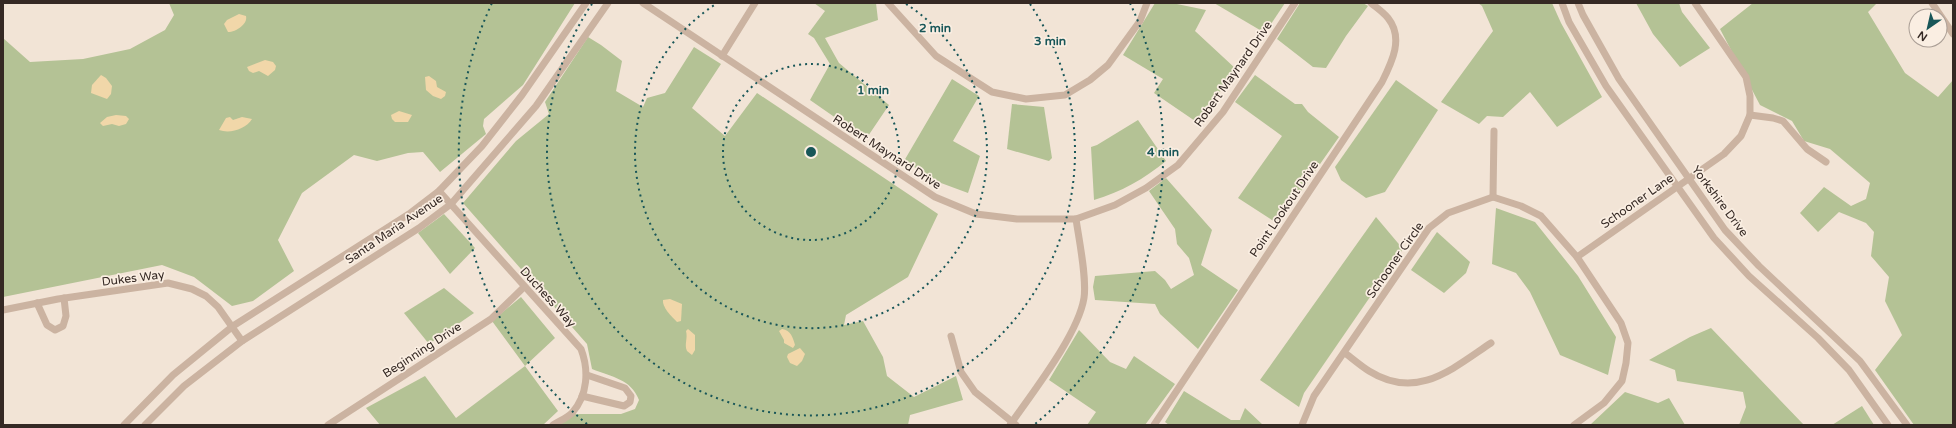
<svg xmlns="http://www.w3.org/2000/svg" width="1956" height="428" font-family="'Varela Round',sans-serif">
<rect width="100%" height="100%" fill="#f2e4d6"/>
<g fill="#b4c295">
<polygon points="169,3 575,3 523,85 484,119 483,126 486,134 440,172 423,152 408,153 377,161 354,155 302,193 278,240 294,271 253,301 232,306 194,277 162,265 3,297 3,38 30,62 83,59 130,49 165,30 174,15"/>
<polygon points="814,3 876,3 878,20 825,38 839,63 889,105 866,139 810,100 830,64 814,38 808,34 825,11"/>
<polygon points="1155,3 1172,3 1206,10 1195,31 1236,69 1198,123 1154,93 1163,79 1123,55"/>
<polygon points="1214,3 1285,3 1265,33"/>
<polygon points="1300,3 1363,3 1368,6 1346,36 1326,68 1313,67 1277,39"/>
<polygon points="1478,3 1552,3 1561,23 1602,97 1557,127 1530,92 1503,117 1487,116 1479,124 1441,102 1493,31 1482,6"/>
<polygon points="1636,3 1679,3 1682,12 1710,48 1680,67 1653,34"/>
<polygon points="1753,3 1877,3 1868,12 1905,73 1938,97 1953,80 1953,425 1914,425 1875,370 1902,335 1885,301 1889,277 1871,256 1874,232 1866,223 1839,212 1818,232 1800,213 1824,187 1851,206 1866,199 1870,183 1830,149 1804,141 1792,121 1760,105 1720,29"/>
<path d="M588 37 601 45 622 61 616 91 643 107 647 98 665 93 694 47 721 64 692 108 725 136 757 93 938 214 908 277 846 315 844 325 863 321 883 357 887 376 914 397 956 376 963 400 910 415 908 425H559L575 414H621L635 409 639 400C631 379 612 377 592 369L587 344 463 203 516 141 549 114 545 102Z"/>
<polygon points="1255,75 1295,104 1302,104 1308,112 1339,137 1278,224 1238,198 1282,136 1235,102"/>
<polygon points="952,79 979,96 953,141 980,156 968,193 941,183 904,161"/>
<polygon points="1396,80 1438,110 1385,192 1366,198 1341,180 1335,167"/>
<polygon points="1012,104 1044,107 1052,158 1049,161 1007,149"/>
<path d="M1138 120 1166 161C1144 179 1121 192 1094 200L1091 147 1097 145Z"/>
<polygon points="1166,178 1212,230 1201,265 1238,290 1198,349 1160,314 1155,304 1095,300 1093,287 1095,276 1155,271 1165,280 1171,289 1194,275 1189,258 1177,244 1175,229 1149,191"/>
<polygon points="1496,208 1535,222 1578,276 1616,337 1608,375 1560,355 1530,292 1516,273 1492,264"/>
<polygon points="444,214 475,248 450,274 418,233"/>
<polygon points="1376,217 1403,249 1304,393 1299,407 1260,380"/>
<polygon points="1437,232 1470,262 1466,273 1444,293 1411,270"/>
<polygon points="444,288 474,313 429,344 404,313"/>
<polygon points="521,297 555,338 525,366 558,411 543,425 380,425 366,408 425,376 456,418 525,366 492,321"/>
<polygon points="1711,328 1804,425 1739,425 1746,407 1743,392 1677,381 1675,370 1649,360 1690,337"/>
<polygon points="1079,330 1110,362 1126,369 1134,356 1175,384 1145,425 1087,425 1096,412 1049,380"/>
<polygon points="1184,391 1231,420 1240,420 1245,408 1263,425 1169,425 1165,422"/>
<polygon points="1625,392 1658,403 1669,398 1685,425 1590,425"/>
<polygon points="1862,406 1874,425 1832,425"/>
</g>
<g fill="#f1d7a9">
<path d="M239 14 246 16C248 24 236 32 228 32L224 24 227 20Z"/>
<polygon points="265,60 273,62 276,66 275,70 268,76 259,71 253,73 249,71 247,67"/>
<polygon points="101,75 106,78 112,86 111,94 107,99 91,93 92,85"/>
<polygon points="429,76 436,81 437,87 446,92 445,96 441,99 433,96 426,90 425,77"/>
<polygon points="399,111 412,115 408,122 395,122 392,119 391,115"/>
<polygon points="116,115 126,116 129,119 126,124 119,126 112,124 103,126 100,123 107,117"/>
<path d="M230 117 233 120 242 117 252 119C246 129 230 134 219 130L226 118Z"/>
<path d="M670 299 682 304 681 321 677 322C671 316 662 307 663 300Z"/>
<path d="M688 329 695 335V350L692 355 687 351C684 344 688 339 686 331Z"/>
<path d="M782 329C791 330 793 338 795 345L793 348 784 343V340L779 331Z"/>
<polygon points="800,348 805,354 802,361 797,366 790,363 787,357 788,354"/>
</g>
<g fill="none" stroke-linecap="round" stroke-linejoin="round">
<g stroke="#cbb3a1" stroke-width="7">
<polyline points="643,3 935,197 976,214 1017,219 1076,219 1115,205 1146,188 1178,165 1223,112 1295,3"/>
<polyline points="888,3 936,56 992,92 1026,99 1065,95 1090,80 1108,65 1140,21 1147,3"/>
<polyline points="1562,3 1569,22 1606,86 1714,238 1749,276 1818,338 1849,370 1888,425"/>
<polyline points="1578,3 1583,15 1619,79 1725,230 1759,266 1860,361 1907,425"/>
<polyline points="1932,3 1953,34"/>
<polyline points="722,56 755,3"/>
<polyline points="1750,115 1773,118 1783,121 1807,149 1826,162"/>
<path d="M439 191 581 349C589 370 588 395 572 413 567 418 559 421 553 425"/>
<polyline points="1493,197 1494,131"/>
<polyline points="1577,257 1724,154 1741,136 1750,115 1750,96 1746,77 1695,3"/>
<polyline points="37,303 47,325 55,330 63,326 66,316 64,298"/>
<polyline points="3,310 58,299 168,283 192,289 206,296 218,307 242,341"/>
<polyline points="951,336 961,372 975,392 1016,425"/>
<path d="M1345 353C1353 359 1361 366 1369 371 1417 401 1452 369 1491 343"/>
<polyline points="582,396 624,406 630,402 631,396 625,388 587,375"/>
<polyline points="124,425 173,375 233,326 409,214 439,191 482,146 522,95 586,3"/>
<polyline points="145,425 184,386 242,341 419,228 451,204 536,106 608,3"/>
<polyline points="328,425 491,319 524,287"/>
<path d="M1010 425C1032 393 1078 335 1084 298 1087 278 1079 240 1076 219"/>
<path d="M1154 425 1382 82C1392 62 1404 38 1388 18 1383 12 1377 8 1371 3"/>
<polyline points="1302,425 1314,396 1429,228 1448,213 1493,197 1521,206 1541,216 1577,257 1621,323 1628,343 1626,363 1622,381 1604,403 1574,425"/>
</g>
</g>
<g fill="none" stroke="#185658" stroke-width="2" stroke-dasharray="2 4">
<circle cx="811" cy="152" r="88"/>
<path d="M906 4A176 176 0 1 1 716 4"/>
<path d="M1030 4A264 264 0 1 1 592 4"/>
<path d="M587 424A352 352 0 0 1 492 3M1130 3A352 352 0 0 1 1035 424"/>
</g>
<g text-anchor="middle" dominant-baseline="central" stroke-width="3.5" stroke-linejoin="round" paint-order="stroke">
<g font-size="12" fill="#352924" stroke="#faeee2">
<text transform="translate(1233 74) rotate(-55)">Robert Maynard Drive</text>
<text transform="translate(887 152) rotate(33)">Robert Maynard Drive</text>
<text transform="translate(1637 201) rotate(-35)">Schooner Lane</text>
<text transform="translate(1720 201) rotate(53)">Yorkshire Drive</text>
<text transform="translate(1284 209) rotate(-56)">Point Lookout Drive</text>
<text transform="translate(394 229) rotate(-34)">Santa Maria Avenue</text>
<text transform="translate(1395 260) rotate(-55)">Schooner Circle</text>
<text transform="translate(133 278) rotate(-7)">Dukes Way</text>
<text transform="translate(548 297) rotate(48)">Duchess Way</text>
<text transform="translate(422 350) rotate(-33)">Beginning Drive</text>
</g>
</g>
<circle cx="811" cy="152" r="6" fill="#185658" stroke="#faeee2" stroke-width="2"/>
<g font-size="12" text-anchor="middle" font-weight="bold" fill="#185658" stroke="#faeee2" stroke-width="3.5" stroke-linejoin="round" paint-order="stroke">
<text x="935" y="32">2 min</text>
<text x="1050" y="45">3 min</text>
<text x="873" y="94">1 min</text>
<text x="1163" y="156">4 min</text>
</g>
<rect width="1956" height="428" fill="none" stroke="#352924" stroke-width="8"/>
<g transform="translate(1928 28) rotate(214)"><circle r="19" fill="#faeee2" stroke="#ab9f96"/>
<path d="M0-3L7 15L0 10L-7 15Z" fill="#185658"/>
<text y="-6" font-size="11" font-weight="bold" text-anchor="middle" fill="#352924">N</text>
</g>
</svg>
